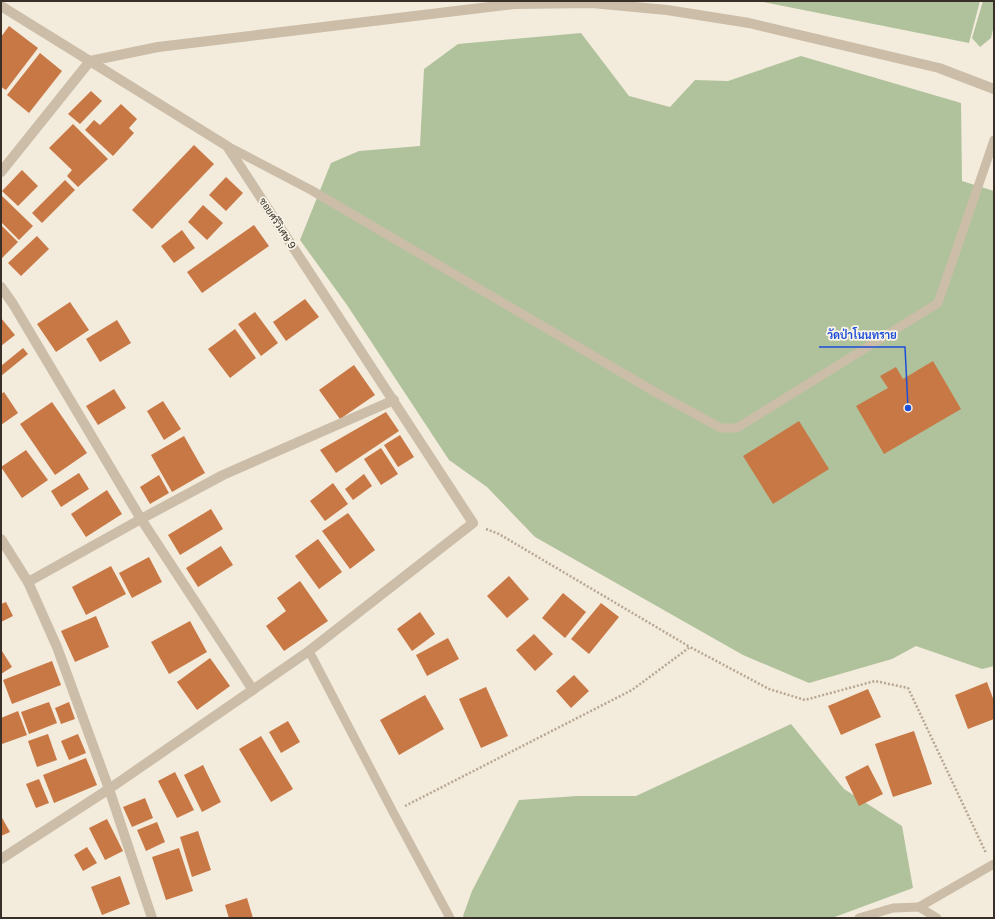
<svg xmlns="http://www.w3.org/2000/svg" width="995" height="919" font-family="'Public Sans',Sarabun,sans-serif">
<rect width="100%" height="100%" fill="#f3ebdc"/>
<g fill="#b0c29c">
<polygon points="758,1 980,1 969,43"/>
<polygon points="983,1 994,1 994,25 991,38 980,47 972,38"/>
<polygon points="581,33 629,96 670,107 695,80 728,81 801,56 961,103 962,181 994,191 994,666 982,669 916,646 892,659 809,683 743,655 535,537 487,487 449,460 347,305 300,240 331,163 359,151 420,146 424,69 458,44"/>
<polygon points="791,724 844,789 902,826 913,888 832,918 464,918 463,916 472,891 519,800 577,796 636,796"/>
</g>
<g fill="#c87845">
<polygon points="9,26 38,48 6,90 1,87 1,37"/>
<polygon points="40,53 62,71 29,113 7,95"/>
<polygon points="91,91 102,101 80,124 68,114"/>
<polygon points="121,104 137,119 129,128 134,133 113,156 85,130 94,120 100,125"/>
<polygon points="73,124 108,159 78,187 67,176 72,170 49,148"/>
<polygon points="194,145 214,164 152,229 132,210"/>
<polygon points="22,170 38,186 18,206 2,191"/>
<polygon points="226,177 243,193 226,211 209,195"/>
<polygon points="65,180 75,190 42,223 32,213"/>
<polygon points="2,196 33,226 19,240 1,222"/>
<polygon points="203,205 223,223 207,240 188,222"/>
<polygon points="1,225 18,242 2,258 1,257"/>
<polygon points="254,225 269,246 202,293 187,272"/>
<polygon points="182,230 195,248 174,263 161,246"/>
<polygon points="37,236 49,249 21,276 8,263"/>
<polygon points="305,299 319,317 286,341 273,322"/>
<polygon points="70,302 89,330 56,352 37,324"/>
<polygon points="255,312 278,343 261,356 238,324"/>
<polygon points="1,318 15,335 1,346"/>
<polygon points="117,320 131,343 100,362 86,339"/>
<polygon points="235,329 256,358 230,378 208,349"/>
<polygon points="23,348 28,354 1,376 1,366"/>
<polygon points="933,361 961,409 884,454 856,406 888,388 880,376 896,367 903,379"/>
<polygon points="354,365 375,395 340,419 319,390"/>
<polygon points="114,389 126,408 98,425 86,406"/>
<polygon points="4,392 18,413 1,425 1,394"/>
<polygon points="163,401 181,429 164,440 147,411"/>
<polygon points="52,402 87,453 55,475 20,424"/>
<polygon points="386,412 399,431 336,473 320,450"/>
<polygon points="799,421 829,469 773,504 743,456"/>
<polygon points="400,435 414,457 398,467 384,445"/>
<polygon points="184,436 205,473 172,492 151,455"/>
<polygon points="381,448 398,474 381,485 364,459"/>
<polygon points="26,450 48,480 22,498 1,467"/>
<polygon points="79,473 89,489 61,507 51,491"/>
<polygon points="364,474 372,486 353,500 345,489"/>
<polygon points="159,475 169,493 150,504 140,487"/>
<polygon points="333,483 348,504 325,521 310,501"/>
<polygon points="107,490 122,514 86,537 71,514"/>
<polygon points="211,509 223,529 180,555 168,535"/>
<polygon points="348,513 375,550 350,569 322,531"/>
<polygon points="318,539 342,572 319,589 295,556"/>
<polygon points="221,546 233,565 198,587 186,568"/>
<polygon points="149,557 162,582 132,598 119,573"/>
<polygon points="111,566 126,594 86,615 72,587"/>
<polygon points="509,576 529,599 507,618 487,596"/>
<polygon points="300,581 328,621 284,651 266,626 286,611 277,598"/>
<polygon points="563,593 586,612 565,638 542,618"/>
<polygon points="6,602 13,616 1,622 1,604"/>
<polygon points="601,603 619,617 589,654 571,639"/>
<polygon points="420,612 435,634 412,651 397,629"/>
<polygon points="96,616 109,647 75,662 61,631"/>
<polygon points="190,621 207,652 169,674 151,642"/>
<polygon points="534,634 553,654 535,671 516,650"/>
<polygon points="448,638 459,659 427,676 416,655"/>
<polygon points="2,651 12,667 1,674 1,652"/>
<polygon points="210,658 230,686 197,710 177,682"/>
<polygon points="52,661 61,685 12,704 3,680"/>
<polygon points="574,675 589,691 571,708 556,691"/>
<polygon points="987,682 994,701 994,719 968,729 955,695"/>
<polygon points="486,687 508,736 481,748 459,699"/>
<polygon points="868,689 881,717 841,735 828,706"/>
<polygon points="425,695 444,729 399,755 380,720"/>
<polygon points="49,702 57,723 29,734 21,712"/>
<polygon points="69,702 75,719 61,724 55,708"/>
<polygon points="18,711 27,735 2,744 1,741 1,718"/>
<polygon points="288,721 300,742 281,753 269,732"/>
<polygon points="914,731 932,784 893,797 875,744"/>
<polygon points="48,734 57,760 37,767 28,741"/>
<polygon points="78,734 86,753 69,760 61,741"/>
<polygon points="261,736 293,789 271,802 239,749"/>
<polygon points="86,758 97,785 54,803 43,775"/>
<polygon points="203,765 221,802 202,812 184,775"/>
<polygon points="868,765 883,794 859,806 845,777"/>
<polygon points="175,772 194,810 177,818 158,781"/>
<polygon points="39,779 49,803 36,808 26,784"/>
<polygon points="145,798 153,818 132,827 123,807"/>
<polygon points="1,816 10,832 1,836"/>
<polygon points="107,819 123,851 105,860 89,828"/>
<polygon points="157,822 165,842 146,851 137,830"/>
<polygon points="198,831 211,870 192,877 180,837"/>
<polygon points="87,847 97,863 83,871 74,855"/>
<polygon points="179,848 193,891 166,900 152,857"/>
<polygon points="120,876 130,904 102,915 91,887"/>
<polygon points="247,898 253,918 229,918 225,905"/>
</g>
<g fill="none" stroke-linecap="round" stroke-linejoin="round">
<g stroke="#b7a792" stroke-width="2.5" stroke-dasharray="2 2" stroke-linecap="butt">
<polyline points="486,529 499,534 690,647"/>
<polyline points="405,806 632,690 690,647 769,689 805,700 875,681 908,688 986,853"/>
</g>
<g stroke="#cbbda8" stroke-width="9">
<polyline points="227,146 311,190 655,392 721,428 737,428 938,303 994,140"/>
<polyline points="309,651 393,812 450,918"/>
<polyline points="919,907 994,864"/>
<polyline points="859,918 893,908 919,907 937,918"/>
</g>
<g stroke="#cbbda8" stroke-width="10">
<polyline points="1,6 227,146 473,523 309,651 109,789 1,859"/>
<polyline points="1,172 90,61 158,47 514,4 592,3 667,10 749,23 939,68 994,89"/>
<polyline points="1,287 13,304 141,519 253,690"/>
<polyline points="1,539 28,582 57,647 109,789 152,918"/>
<polyline points="28,582 141,519 223,475 394,400"/>
</g>
</g>
<g text-anchor="middle" dominant-baseline="central" stroke-width="3.5" stroke-linejoin="round" paint-order="stroke">
<g font-size="10" fill="#382f28" stroke="#faf5e9">
<text transform="translate(278 223) rotate(57)">ซอยศรีวิเศษ 9</text>
</g>
</g>
<path fill="none" stroke="#1d4ed8" stroke-width="1.5" d="M908 408L905 347H819"/>
<circle fill="#1d4ed8" stroke="#faf5e9" stroke-width="1.5" cx="908" cy="408" r="4"/>
<g font-size="11" text-anchor="middle" font-weight="bold" fill="#1d4ed8" stroke="#faf5e9" stroke-width="3.5" stroke-linejoin="round" paint-order="stroke">
<text x="862" y="339">วัดป่าโนนทราย</text>
</g>
<rect width="995" height="919" fill="none" stroke="#382f28" stroke-width="4"/>
</svg>
